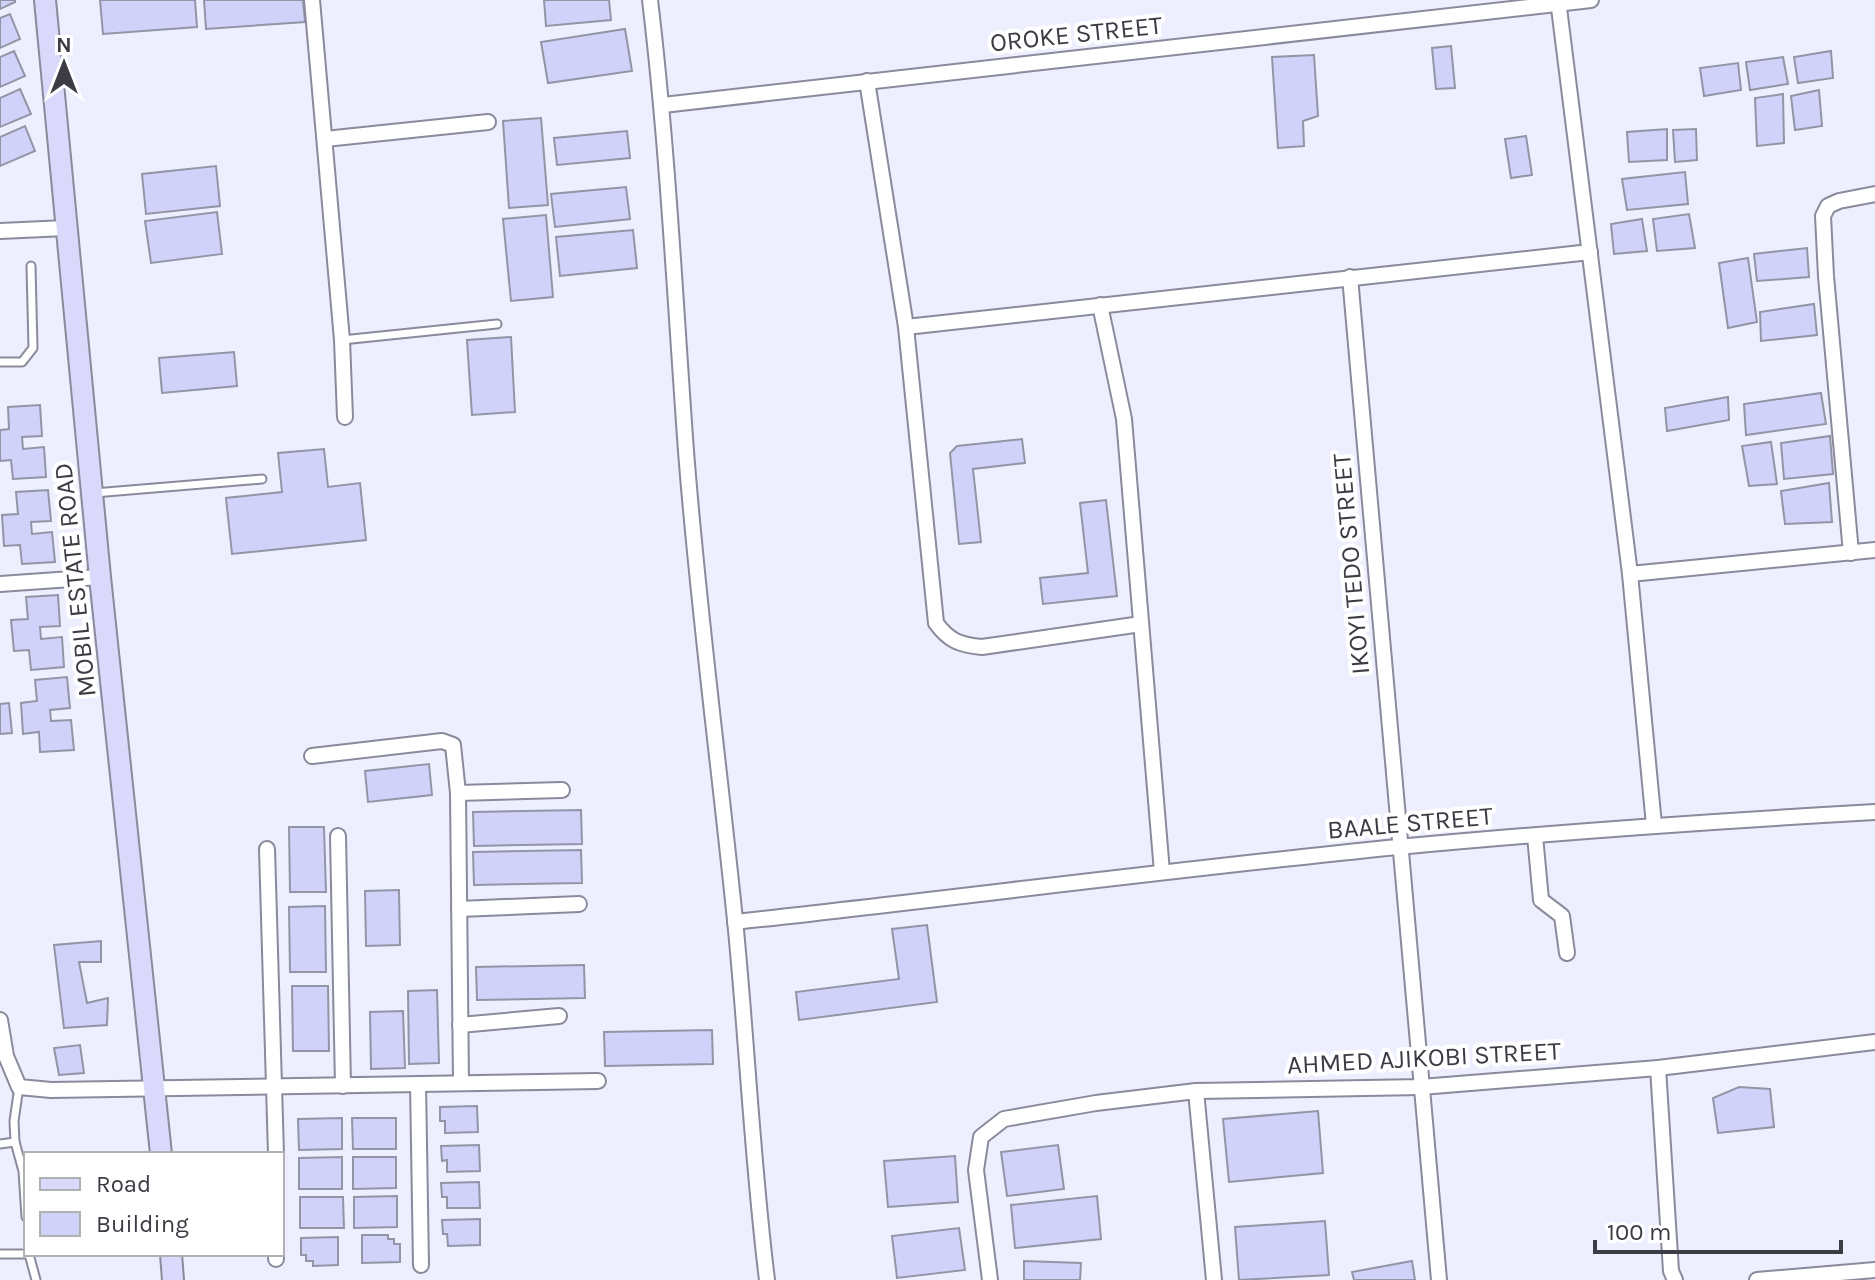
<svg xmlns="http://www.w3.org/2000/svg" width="1875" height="1280" font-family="Karla,sans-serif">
<rect width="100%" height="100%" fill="#eeeffe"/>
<g fill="#d0d2fa" stroke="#9394a6" stroke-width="2">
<polygon points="0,0 15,0 15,2 0,9"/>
<polygon points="100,0 195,0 197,27 103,34"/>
<polygon points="204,0 303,0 305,22 206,29"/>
<polygon points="544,0 609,0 611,20 546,26"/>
<polygon points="10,14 20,39 0,48 0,18"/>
<polygon points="625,29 632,71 548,83 541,42"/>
<polygon points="1451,46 1455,88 1436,89 1432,48"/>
<polygon points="14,51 25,76 0,87 0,57"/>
<polygon points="1831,51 1833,78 1798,83 1794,57"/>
<polygon points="1314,55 1318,116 1303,121 1304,146 1278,148 1272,57"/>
<polygon points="1783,57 1788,84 1750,90 1746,62"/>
<polygon points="1738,63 1741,90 1704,96 1700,68"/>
<polygon points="20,89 31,114 0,127 0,98"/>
<polygon points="1819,90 1822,126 1795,130 1791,96"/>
<polygon points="1783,94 1784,143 1757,146 1755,98"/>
<polygon points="541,118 548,205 509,208 503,121"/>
<polygon points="25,126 35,151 0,166 0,137"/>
<polygon points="1667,129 1667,160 1629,162 1627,132"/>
<polygon points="1696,129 1697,160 1675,162 1673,130"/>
<polygon points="627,131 630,158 557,165 554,138"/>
<polygon points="1526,136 1532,175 1511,178 1505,139"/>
<polygon points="216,166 220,206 146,214 142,174"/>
<polygon points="1685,172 1688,204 1627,210 1622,179"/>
<polygon points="626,187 630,219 555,227 551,194"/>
<polygon points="217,212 222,254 151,263 145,221"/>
<polygon points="1689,214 1695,248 1657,251 1653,219"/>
<polygon points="546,215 553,297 511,301 503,219"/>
<polygon points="1642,219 1647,251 1614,254 1611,224"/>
<polygon points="633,230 637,268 560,276 556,237"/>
<polygon points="1807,248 1809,277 1757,281 1754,254"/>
<polygon points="1748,258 1757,322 1728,328 1719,263"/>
<polygon points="1814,304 1817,335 1761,341 1760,312"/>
<polygon points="511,337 515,412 472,415 467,340"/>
<polygon points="234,352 237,386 162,393 159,358"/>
<polygon points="1821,393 1826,424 1746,435 1744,404"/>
<polygon points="1728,397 1729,420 1667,431 1665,408"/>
<polygon points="40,405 42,436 22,437 23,449 44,447 46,477 13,479 11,460 0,461 0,430 9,429 8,407"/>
<polygon points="1830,436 1833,474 1784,479 1781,443"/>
<polygon points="1022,439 1025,463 973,469 981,542 959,544 950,453 957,446"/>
<polygon points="1771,442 1777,484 1749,486 1742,446"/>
<polygon points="324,449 328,487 360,483 366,540 232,554 226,498 282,492 278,453"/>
<polygon points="1829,483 1832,522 1785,524 1781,491"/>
<polygon points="48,490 51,521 31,522 32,534 52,532 55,562 22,564 20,545 4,546 2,515 18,514 16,492"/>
<polygon points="1106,500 1117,596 1043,604 1040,578 1088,573 1080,503"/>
<polygon points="58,595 60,626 40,627 41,639 62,637 64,667 31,670 29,650 14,651 11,620 28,619 26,597"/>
<polygon points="67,677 70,708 50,710 51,721 71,720 74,750 40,752 39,732 23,734 21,703 37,701 35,680"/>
<polygon points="9,703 12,733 0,734 0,704"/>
<polygon points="429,764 432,795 368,802 365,771"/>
<polygon points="581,810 582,844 474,846 473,812"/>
<polygon points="289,827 324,827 326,892 290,892"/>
<polygon points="581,850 582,883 474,885 473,852"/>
<polygon points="399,890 400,945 366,946 365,891"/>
<polygon points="325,906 326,972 290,972 289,907"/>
<polygon points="927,925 937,1002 799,1020 796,992 899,979 892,929"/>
<polygon points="101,941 101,962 79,962 87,1003 108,998 107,1025 64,1028 54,945"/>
<polygon points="584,965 585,998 477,1000 476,967"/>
<polygon points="292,986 328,986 329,1051 293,1051"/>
<polygon points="437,990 439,1063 409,1064 408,991"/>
<polygon points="403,1011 405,1068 371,1069 370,1012"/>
<polygon points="712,1030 713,1064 605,1066 604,1032"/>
<polygon points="80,1045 84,1073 59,1075 54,1048"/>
<polygon points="1739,1087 1770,1089 1774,1127 1718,1133 1713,1098"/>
<polygon points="477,1106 478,1132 445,1133 445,1121 440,1121 440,1107"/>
<polygon points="1318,1111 1323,1173 1229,1182 1223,1119"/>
<polygon points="342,1118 342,1149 299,1150 298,1119"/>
<polygon points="352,1118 396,1118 396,1149 353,1149"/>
<polygon points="479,1145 480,1171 447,1172 447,1160 442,1161 441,1146"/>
<polygon points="1058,1145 1064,1189 1007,1196 1001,1152"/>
<polygon points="955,1156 958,1202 888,1207 884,1161"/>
<polygon points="342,1157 342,1189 299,1189 299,1158"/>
<polygon points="353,1157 396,1157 396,1188 353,1189"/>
<polygon points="479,1182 480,1208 447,1208 447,1197 442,1197 441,1183"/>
<polygon points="397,1196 397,1227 354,1228 354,1197"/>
<polygon points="1097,1196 1101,1239 1015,1248 1011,1205"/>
<polygon points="300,1197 343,1197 344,1228 300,1228"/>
<polygon points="480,1219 480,1245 448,1246 447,1234 443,1234 442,1220"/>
<polygon points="1325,1221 1329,1275 1239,1280 1235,1227"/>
<polygon points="959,1228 965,1270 897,1278 892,1236"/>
<polygon points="362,1235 388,1235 388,1239 394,1239 394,1244 400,1244 400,1262 362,1263"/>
<polygon points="338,1237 338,1265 313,1266 313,1261 306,1261 306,1255 301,1255 301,1238"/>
<polygon points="1024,1261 1081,1263 1080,1280 1024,1280"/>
<polygon points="1412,1261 1415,1280 1354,1280 1352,1272"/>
</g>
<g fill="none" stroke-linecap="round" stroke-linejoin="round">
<defs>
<g id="service">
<polyline points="342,340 497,324"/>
<polyline points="0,362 22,362 33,348 31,266"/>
<polyline points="94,493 262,479"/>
<polyline points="15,1142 23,1171 26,1217"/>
<polyline points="0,1144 15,1142 14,1121 19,1087"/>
<polyline points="0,1254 29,1254 36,1280"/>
</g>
<g id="minor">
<polyline points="312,0 342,340 345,417"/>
<path d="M650 0C668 150 675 300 686 451 698 608 719 763 735 920 747 1040 752 1160 767 1280"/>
<polyline points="1558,0 1630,574 1654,825"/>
<polyline points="867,81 906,327 1590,252"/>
<polyline points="663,105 1591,0"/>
<polyline points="325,139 488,122"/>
<polyline points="0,231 66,228"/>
<polyline points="1350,277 1439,1280"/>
<polyline points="1100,305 1124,419 1162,872"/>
<path d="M906 327 936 623C949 641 960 645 982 647L1141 624"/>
<polyline points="1851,553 1826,276 1823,216 1828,206 1839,201 1875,194"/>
<polyline points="1630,574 1875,550"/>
<polyline points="0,584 100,577"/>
<polyline points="312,756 442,741 453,745 458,793 461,1083"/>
<polyline points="458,793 562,790"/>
<polyline points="338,836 343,1086"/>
<polyline points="1535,836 1541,900 1562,916 1567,953"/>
<polyline points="267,849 276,1154"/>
<polyline points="459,909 579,904"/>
<path d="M735 922C956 898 1176 869 1398 847 1557 832 1716 821 1875 812"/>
<polyline points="0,1020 6,1056 19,1087 51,1090 598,1081"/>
<polyline points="460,1025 559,1016"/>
<polyline points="1658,1068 1671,1271 1675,1280"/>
<polyline points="418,1084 421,1265"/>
<polyline points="1196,1091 1214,1280"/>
<polyline points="276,1254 276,1259"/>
<polyline points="990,1280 976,1170 981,1137 1004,1119 1096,1103 1196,1091 1421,1087 1658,1068 1875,1042"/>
<polyline points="1757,1280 1875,1270"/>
</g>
<g id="secondary">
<polyline points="45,0 100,577 161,1154"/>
<polyline points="171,1254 173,1280"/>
</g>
</defs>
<use href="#service" stroke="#898a9b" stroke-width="11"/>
<use href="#minor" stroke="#898a9b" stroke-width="18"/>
<use href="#secondary" stroke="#898a9b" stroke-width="24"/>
<use href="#service" stroke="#fff" stroke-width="7"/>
<use href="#minor" stroke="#fff" stroke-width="14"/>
<use href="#secondary" stroke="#dad9fb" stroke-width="20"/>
</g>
<g text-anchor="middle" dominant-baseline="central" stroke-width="8" stroke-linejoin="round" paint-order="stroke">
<g font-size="26" fill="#3c3c44" stroke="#fff">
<text transform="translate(1076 34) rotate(-6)">OROKE STREET</text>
<text transform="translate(1351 564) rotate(-95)">IKOYI TEDO STREET</text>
<text transform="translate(75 580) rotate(-96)">MOBIL ESTATE ROAD</text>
<text transform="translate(1410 823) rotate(-5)">BAALE STREET</text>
<text transform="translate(1424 1058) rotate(-3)">AHMED AJIKOBI STREET</text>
</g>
</g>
<rect x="24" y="1152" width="260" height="104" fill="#ffffff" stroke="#b1b1b4" stroke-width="2"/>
<rect x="40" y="1178" width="40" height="12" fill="#dad9fb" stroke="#b1b1b4" stroke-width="2"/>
<text x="96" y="1192" font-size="24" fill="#3c3c44">Road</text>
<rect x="40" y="1212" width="40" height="24" fill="#d0d2fa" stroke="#b1b1b4" stroke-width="2"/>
<text x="96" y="1232" font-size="24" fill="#3c3c44">Building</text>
<g transform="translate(64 64)" stroke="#ffffff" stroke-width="6" paint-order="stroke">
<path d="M0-6L14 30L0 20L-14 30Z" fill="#3c3c44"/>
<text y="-12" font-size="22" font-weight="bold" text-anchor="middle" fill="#3c3c44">N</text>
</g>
<path d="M1595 1240v12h246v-12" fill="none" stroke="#3c3c44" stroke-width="4"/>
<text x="1607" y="1240" font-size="24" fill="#3c3c44" stroke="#ffffff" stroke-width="6" paint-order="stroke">100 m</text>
</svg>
